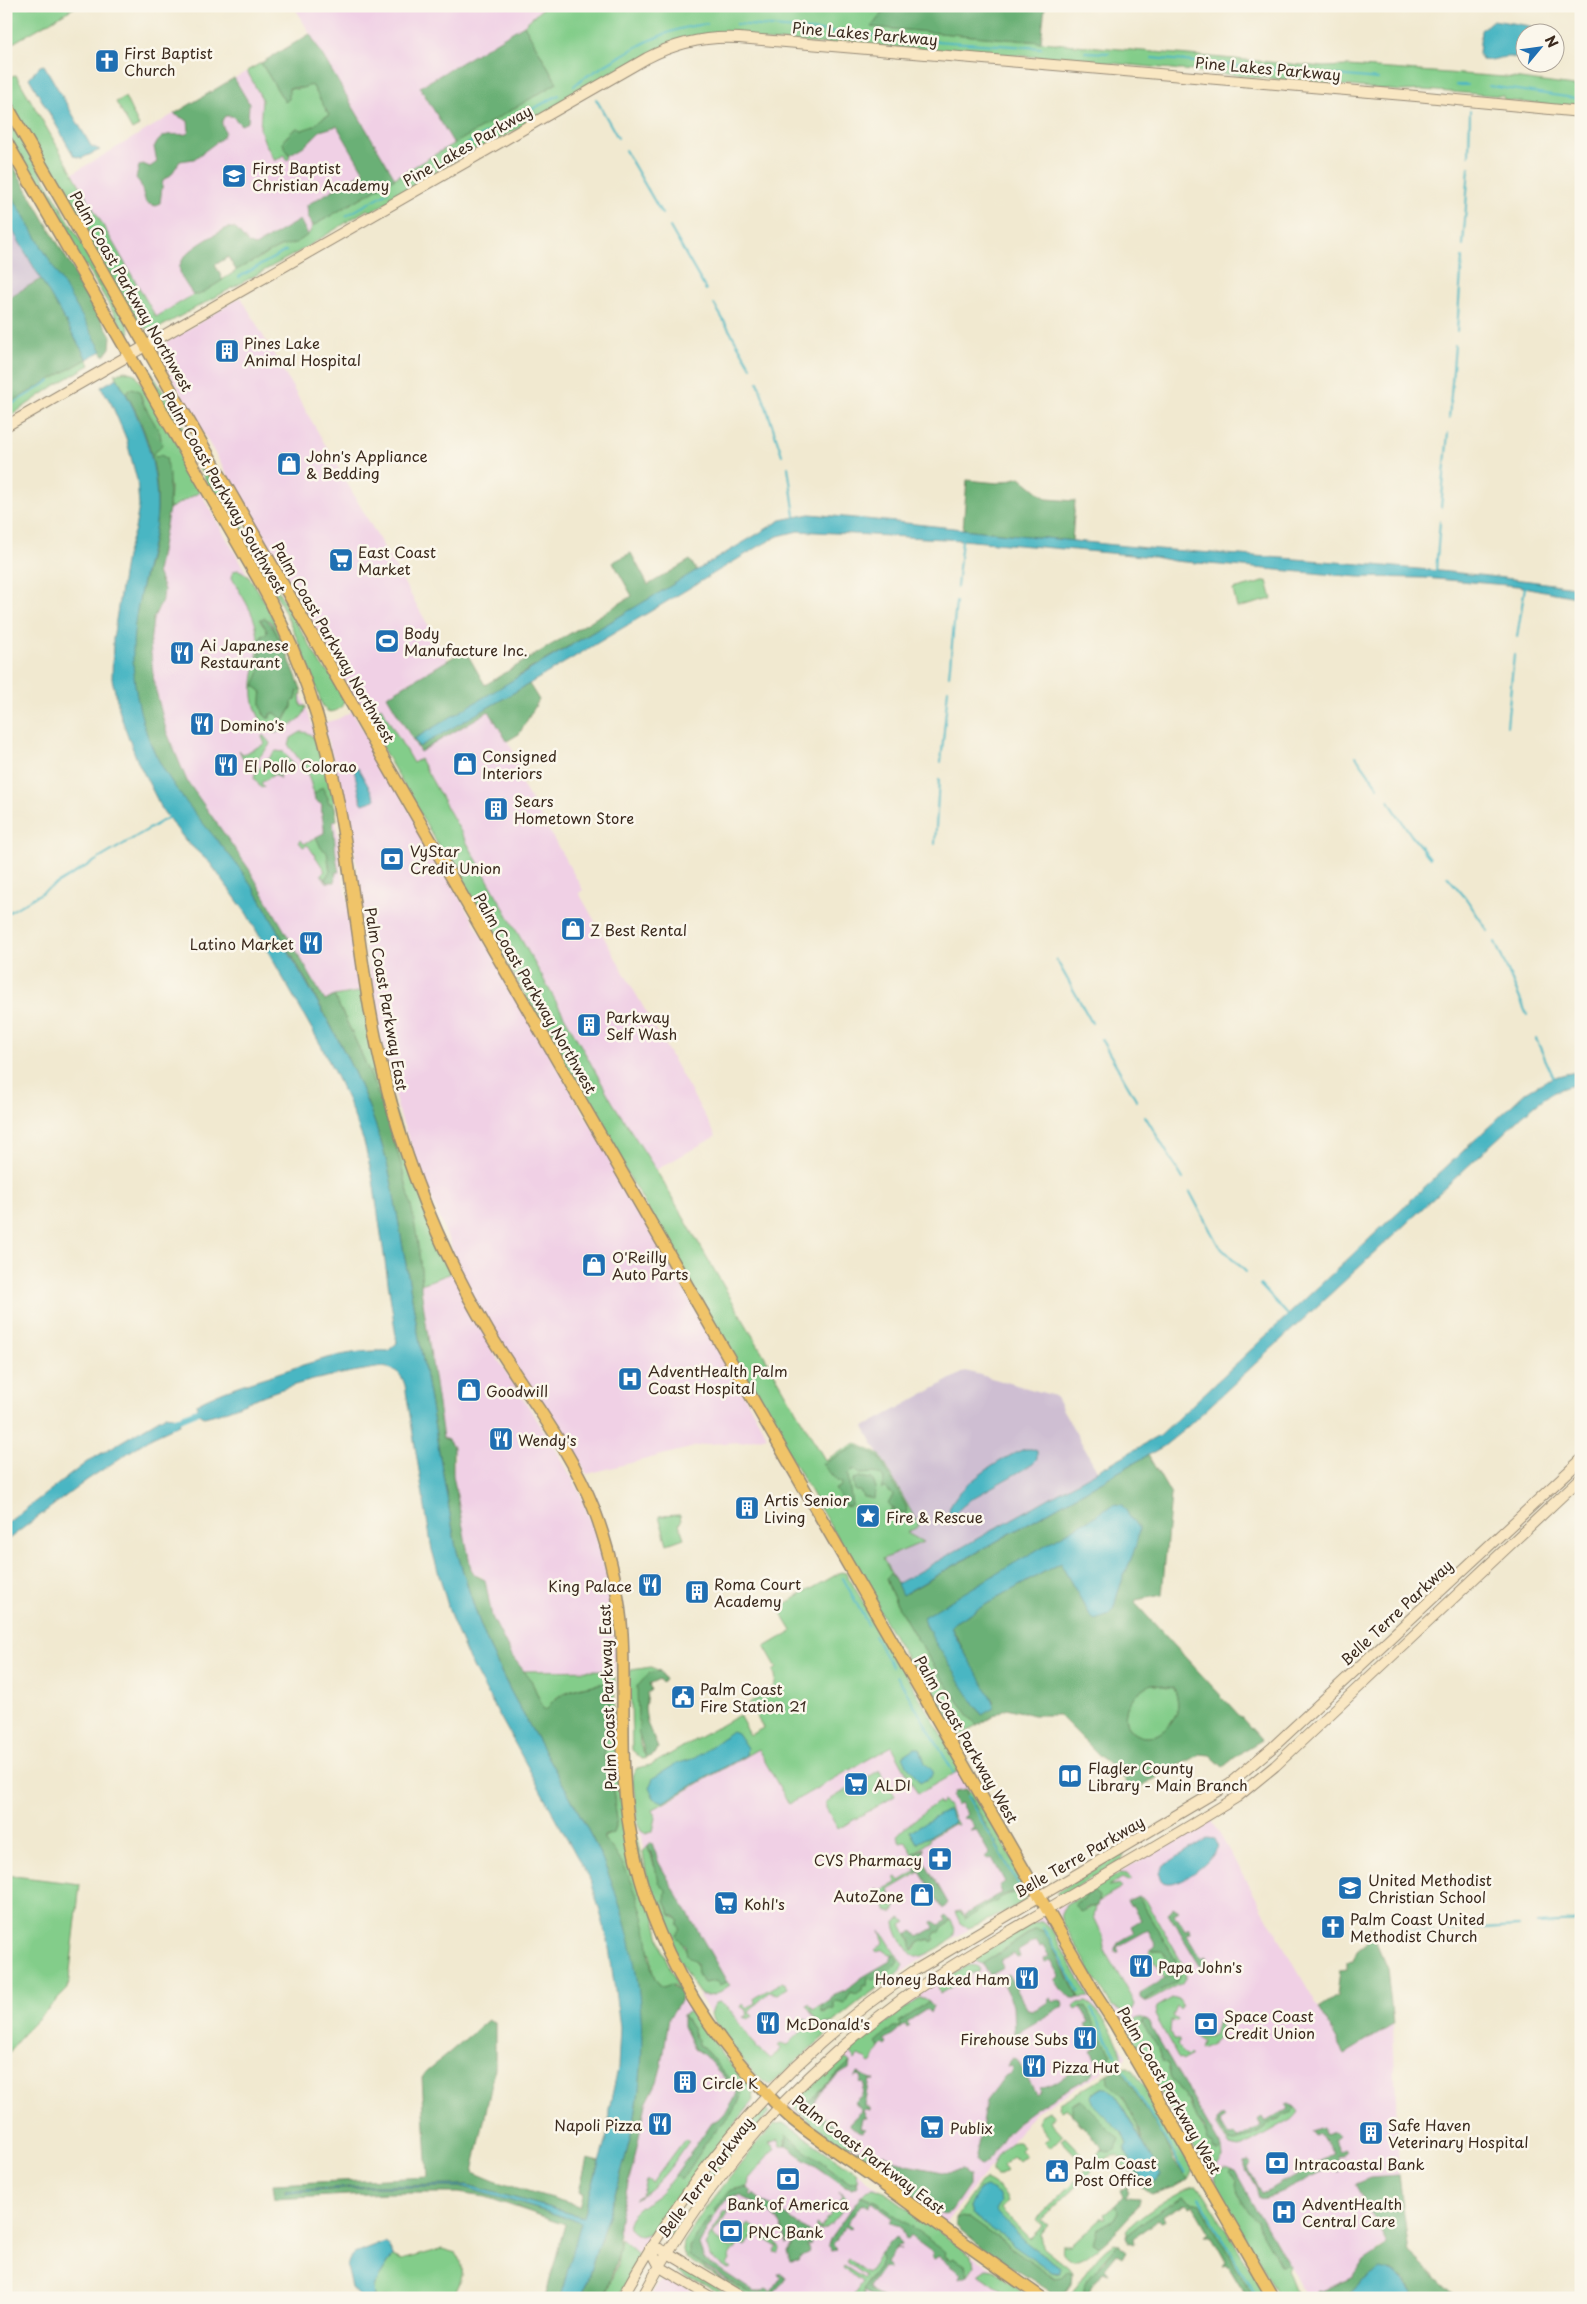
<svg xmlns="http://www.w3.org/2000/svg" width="1587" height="2304" font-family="'Playpen Sans',sans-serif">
<rect width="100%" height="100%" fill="#fbf7ec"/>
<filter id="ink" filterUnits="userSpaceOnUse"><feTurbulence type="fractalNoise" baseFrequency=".02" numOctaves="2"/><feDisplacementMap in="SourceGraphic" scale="10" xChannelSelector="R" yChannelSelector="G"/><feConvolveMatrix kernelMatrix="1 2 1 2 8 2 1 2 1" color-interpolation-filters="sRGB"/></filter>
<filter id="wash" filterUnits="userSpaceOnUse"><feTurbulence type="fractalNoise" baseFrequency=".0096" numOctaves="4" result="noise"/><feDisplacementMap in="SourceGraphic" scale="20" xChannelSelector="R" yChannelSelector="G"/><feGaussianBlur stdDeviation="1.12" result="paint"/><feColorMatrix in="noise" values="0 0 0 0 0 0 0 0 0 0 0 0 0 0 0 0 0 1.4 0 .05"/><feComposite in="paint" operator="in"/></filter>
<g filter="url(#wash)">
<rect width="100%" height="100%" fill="#f1e9d0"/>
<g fill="#f0d0e5">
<polygon points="294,6 545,6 524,25 420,87 454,144 313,226 308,235 280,247 236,270 228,257 215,265 223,280 156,317 73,173 310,34"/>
<polygon points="241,297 448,660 388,696 420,751 489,711 523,767 515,772 583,890 579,893 716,1136 656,1170 613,1103 420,759 413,763 381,707 365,718 163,362 162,352 167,342"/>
<polygon points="200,492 261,598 282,640 329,771 339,841 341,872 354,925 364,991 334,996 325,1001 249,869 187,781 166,730 154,683 150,644 153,619 163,598 162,583 157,572 169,509"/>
<polygon points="352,711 630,1193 767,1436 742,1442 706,1444 587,1474 556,1422 552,1423 497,1337 467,1285 424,1180 398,1110 378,1025 357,897 358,873 346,807 323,723 338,719"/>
<polygon points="452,1273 488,1336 493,1352 556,1449 580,1493 593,1528 608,1581 614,1638 615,1670 522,1671 512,1656 492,1617 486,1592 487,1585 481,1576 475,1575 471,1569 453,1475 455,1455 448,1440 443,1439 421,1284"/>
<polygon points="892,1746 962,1769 973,1793 1003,1843 1030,1895 1027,1899 1006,1912 987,1919 950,1940 861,2000 832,2023 828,2033 777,2079 710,2015 680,1959 661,1914 648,1873 637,1819 758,1749 789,1804"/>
<polygon points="1211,1819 1345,2054 1393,2025 1399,2176 1370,2178 1355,2184 1388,2244 1379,2248 1352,2278 1322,2291 1318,2290 1311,2298 1305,2298 1303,2294 1299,2284 1271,2234 1250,2246 1055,1909"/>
<polygon points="1044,1915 1127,2058 1035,2112 943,2226 784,2108 849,2049 900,2008 956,1967"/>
<polygon points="685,1997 694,2014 722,2054 752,2088 754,2100 751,2107 702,2164 637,2253 621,2239 618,2228 620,2213 633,2166 646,2104 657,2082 662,2064 669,2018 680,2001"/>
<polygon points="784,2123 788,2124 1032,2298 750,2298 684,2256 682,2250 683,2242 706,2208 771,2127"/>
<polygon points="666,2279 672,2279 705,2298 650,2298 657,2284"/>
</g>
<g fill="#cebed2">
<polygon points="6,219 41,279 6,299"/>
<polygon points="966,1371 1055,1396 1098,1472 897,1584 878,1550 918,1525 864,1427"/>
</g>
<g fill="#83cd8a" stroke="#5f7c54" fill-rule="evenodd">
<polygon points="6,6 77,6 6,47"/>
<polygon points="545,6 885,6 885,10 872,27 1324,67 1347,66 1505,77 1581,87 1581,109 1504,100 1503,96 1424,90 1401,91 1068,59 888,47 693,37 485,146 472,150 371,212 368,209 302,250 153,331 140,326 138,321 136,322 6,98 6,77 16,75 156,317 193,295 202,293 236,271 236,270 280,247 308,235 313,226 557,83 524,25"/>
<path d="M261 63 285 102 289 88 297 89 312 85 330 116C319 119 319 123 313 127 303 132 294 129 284 139L290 158 287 160 284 155 275 161 265 143 260 129 262 99 247 71Z"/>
<polygon points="125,97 139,126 132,130 116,102"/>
<polygon points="6,112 127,322 130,332 128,334 124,331 86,265 83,267 6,135"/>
<polygon points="87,359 90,365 54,386 6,419 6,405"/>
<polygon points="148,366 190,438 194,439 261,556 248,554 148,379 145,368"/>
<path d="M125 371 135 374 181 450 183 462 200 492 169 509 170 487 163 456 156 457 153 454 162 445C159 424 145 414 141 395L129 389 126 393 115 374Z"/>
<path d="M261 565 264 566 321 665 331 675 344 701C342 708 338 711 330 712 321 709 320 698 317 690 305 654 289 620 272 586L267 588 256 568Z"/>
<path d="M238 570C257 573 283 642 290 661L271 622 265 618 260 621 268 632 261 637 259 664 263 714 267 718H270V714L275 713 285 720 292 707V701L296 699 298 690 301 689 302 694H300L301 706H306C305 721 287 726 277 733 270 733 266 727 262 722 241 688 263 664 257 631 254 612 241 595 232 578L233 571Z"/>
<polygon points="1267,581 1272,599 1237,608 1233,590"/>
<path d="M381 707 413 763 420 759 613 1103 656 1170 825 1460 856 1443 880 1455 919 1526 907 1533 923 1542 883 1559 891 1573 886 1578C891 1596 901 1611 910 1627 930 1661 952 1694 977 1726L953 1739 365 718Z"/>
<path d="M301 732C325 730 332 789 335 807L318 793 314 794 306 768 289 746 291 738Z"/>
<polygon points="263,735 270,743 269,746 255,762 245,763 239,750 243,754 265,744 262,737"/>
<polygon points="276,751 284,752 295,767 290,764 278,772 280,779 275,774 261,783 264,787 261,788 254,778 255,773"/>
<polygon points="316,837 327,852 330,871 325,879 326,882 321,874 325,871 308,845 303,847 299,842 301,840 304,844"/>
<path d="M364 991 375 1054 452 1273 421 1284C422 1265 417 1246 414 1227 400 1146 371 1068 334 996Z"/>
<polygon points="680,1515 681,1521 679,1524 684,1538 667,1544 659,1516"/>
<path d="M841 1572 846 1573 962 1769 918 1794 892 1746 789 1804 758 1749 652 1810 656 1818 653 1831 646 1834 641 1831 638 1825 632 1775 637 1768 651 1765 739 1715 750 1735 763 1728 749 1703C761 1696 783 1688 773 1671L777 1668 765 1647 792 1631 778 1608Z"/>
<polygon points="651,1667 660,1671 649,1673 639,1694 638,1707 640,1744 646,1758 642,1759 632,1750 631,1701 627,1684 631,1670"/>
<path d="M610 1670V1676L615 1677 614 1714 619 1725V1762L663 1952 681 1992 675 1985 663 1987C651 1979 652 1967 651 1955L604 1839V1837L613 1833 617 1820 612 1784 604 1758 611 1694 610 1685 607 1683C591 1685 566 1688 554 1700 549 1704 551 1709 544 1710L531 1680 522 1671Z"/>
<path d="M1151 1684 1174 1688C1179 1701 1180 1709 1172 1721 1144 1762 1095 1715 1151 1684Z"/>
<polygon points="880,1770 895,1796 838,1829 826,1808 826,1802"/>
<path d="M966 1789 973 1793 1030 1888C1030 1892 1029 1896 1027 1899 1021 1905 976 1926 968 1928L960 1923 955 1912 960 1911 965 1918C976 1912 1006 1891 1017 1893L1021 1888 977 1809 967 1794Z"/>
<path d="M942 1801 947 1805 958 1825 954 1824 929 1838 930 1841 913 1854 905 1841 900 1842 897 1836C899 1831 928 1809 936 1803L938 1802 939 1805 941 1804ZM955 1822 917 1843 910 1831Z"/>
<path d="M648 1845 654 1866 657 1869 658 1876 666 1890 668 1909 671 1915 679 1920 680 1928 678 1934C683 1947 690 1956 698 1967V1975L704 1983 716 1980 727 1982 730 1985C721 1991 711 2000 700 1994 677 1965 646 1889 643 1852Z"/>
<polygon points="1126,1850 1122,1860 1061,1896 1057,1894 1057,1892"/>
<polygon points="916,1871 918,1873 889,1890 891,1896 887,1899 891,1906 897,1905 894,1912 888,1912 875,1889 878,1889 880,1891 896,1883 895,1878 897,1877 900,1881"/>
<polygon points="1120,1873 1127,1874 1131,1879 1128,1881 1122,1878 1108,1887 1119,1885 1122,1888 1098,1902 1099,1900 1092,1891 1084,1899 1076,1902 1086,1911 1089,1907 1096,1907 1094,1917 1103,1936 1104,1950 1135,2003 1133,2009 1123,2012 1112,2007 1063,1923 1061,1914 1066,1904"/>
<polygon points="6,1875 80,1884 68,1989 22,2035 6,2057"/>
<polygon points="1138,1896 1146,1900 1186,1970 1185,1978 1182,1983 1149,2001 1144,2001 1177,1982 1182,1971"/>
<path d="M901 1918 907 1922 902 1925 914 1950 920 1942 931 1939V1941H934L933 1935 948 1924 950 1919C953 1924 956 1928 954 1934 952 1942 924 1957 917 1957 907 1954 895 1932 895 1922Z"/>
<polygon points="1042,1921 1051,1929 1089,1997 1079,1998 1061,1960 1035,1929 982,1964 971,1959 1031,1924"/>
<polygon points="880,1931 884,1935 903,1965 901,1971 861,2000 832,2023 822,2024 814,2017 807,2005 809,2003 813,2010 822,2005 822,2012 825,2013 833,2002 852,1992 856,1994 868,1977 875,1979 887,1970 890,1971 894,1954 891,1955 891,1953 889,1954 882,1949 877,1952 875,1950 884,1942"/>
<polygon points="1152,1949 1153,1951 1162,1951 1170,1960 1174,1973 1165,1979 1149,1951"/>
<polygon points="970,1965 977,1966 980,1970 979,1972 973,1973 940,1994 938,1987 943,1980"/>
<polygon points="782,1982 786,1984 788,1988 777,1994 769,1992 750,2010 749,2013 753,2016 748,2019 743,2017 747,2016 747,2010 741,2007 743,2004 747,2008 755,2003 754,1998"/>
<polygon points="919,1998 924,1998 929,2001 879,2044 880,2048 872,2062 870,2063 866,2059 858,2056 855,2060 850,2054 850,2050"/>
<polygon points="1172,1998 1179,2000 1182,2006 1179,2010 1176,2007 1172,2016 1177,2019 1176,2021 1171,2020 1170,2033 1173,2040 1179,2040 1179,2043 1176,2045 1187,2056 1190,2053 1192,2055 1183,2060 1178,2057 1155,2015 1157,2007"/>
<path d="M719 2002 728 2008 756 2047 771 2060 782 2048 778 2045 780 2043 788 2045 806 2027 807 2024 803 2022 805 2019 828 2033 771 2085C756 2083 720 2029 710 2015L714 2003Z"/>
<path d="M1086 2002C1098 2006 1123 2045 1121 2058L1111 2064 1104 2065 1111 2053 1101 2036 1096 2038 1092 2030 1095 2028 1083 2006 1076 2010 1074 2007 1079 2003Z"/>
<path d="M690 2011 694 2014 722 2054 752 2088 754 2100 651 2233 640 2236C608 2222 650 2202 659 2194 665 2188 670 2182 675 2175L681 2179C692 2165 701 2148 712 2134 722 2123 739 2109 741 2094L703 2047 698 2045 693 2030 683 2015Z"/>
<polygon points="1138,2018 1146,2020 1143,2022 1157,2045 1161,2057 1168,2064 1172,2079 1187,2096 1196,2119 1219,2152 1222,2149 1223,2157 1218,2163 1210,2164 1199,2157 1146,2066 1129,2031 1132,2022"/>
<path d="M1218 2020C1226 2034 1213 2046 1200 2049L1202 2041 1195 2036 1191 2027H1196L1200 2036 1214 2035Z"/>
<path d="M841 2058 848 2060 850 2062 806 2104 824 2123 855 2145C851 2145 847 2146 843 2144 837 2142 794 2111 792 2107L794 2099 807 2090Z"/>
<path d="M1128 2067 1133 2070 1160 2109 1193 2170 1188 2180C1166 2143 1141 2106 1120 2068Z"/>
<path d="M1108 2075C1110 2084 1119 2089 1123 2097 1131 2110 1139 2126 1142 2141L1120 2102 1103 2087 1092 2094 1095 2106 1122 2133 1127 2144 1124 2150 1136 2165 1137 2171 1133 2174 1127 2167 1121 2164 1123 2162C1117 2151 1109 2157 1101 2161V2164L1095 2167 1090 2162 1101 2150 1109 2152 1120 2139 1081 2100 1074 2103 1072 2115 1066 2108 1061 2111 1058 2108 1059 2103Z"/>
<polygon points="1295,2107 1299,2112 1294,2118 1240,2149 1230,2147 1217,2125 1217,2120 1228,2140 1235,2143 1247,2136 1253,2136 1264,2129 1267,2124 1277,2121 1284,2115 1293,2111"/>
<polygon points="766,2110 769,2113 673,2236 666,2236 678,2218 681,2219 690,2209 690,2205 687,2204 731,2146 741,2129 749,2130 755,2118"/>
<polygon points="1048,2111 1054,2116 1050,2121 1063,2135 1050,2148 1044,2142 1049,2137 1038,2123 1039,2116"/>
<path d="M784 2123 855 2172 858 2182 850 2183 784 2139 785 2145H780L779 2139 769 2143 775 2148 749 2179 748 2187 733 2189 715 2210 717 2212 713 2219 710 2217 689 2247C690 2250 692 2255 694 2258 708 2273 745 2292 764 2298H750L686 2258 682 2250 683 2242 706 2208 758 2142 775 2124Z"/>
<path d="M1065 2137 1093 2166V2170L1041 2220 1048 2224 1040 2234 1042 2246 1069 2268 1072 2274 1065 2273 1061 2277 1055 2278 969 2218H956L981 2183 986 2180C995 2183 1007 2194 1008 2203L1002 2210 1030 2238 1043 2226 1037 2219 1088 2168 1061 2140ZM980 2189 999 2195 996 2210 998 2213 1028 2244 1060 2267 1058 2274 1052 2272 972 2215 970 2208Z"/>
<path d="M685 2139 689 2142 687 2144C671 2167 658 2187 635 2199L641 2196 646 2181 648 2180 652 2183Z"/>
<path d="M1013 2142H1018L1023 2147 1020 2150 1025 2155 1018 2161 1013 2156 1002 2167 1006 2172 1000 2176H995L992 2172C991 2162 1004 2146 1013 2142Z"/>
<path d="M863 2148C877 2151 878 2160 877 2173L847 2152Z"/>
<polygon points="1225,2168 1233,2171 1230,2177 1236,2182 1238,2194 1244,2205 1258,2221 1261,2232 1280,2265 1287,2263 1289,2266 1287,2270 1298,2298 1279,2297 1219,2191 1215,2177 1219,2171"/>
<path d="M1197 2187 1204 2193 1268 2298H1254L1200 2203 1190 2201 1184 2196 1126 2236C1127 2234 1127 2231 1128 2229 1137 2218 1184 2186 1197 2187Z"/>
<polygon points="874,2188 884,2192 972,2256 974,2266 968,2275 965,2265 950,2260 877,2202 861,2195 866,2190"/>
<path d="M839 2192 845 2198C846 2208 832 2227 822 2230L816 2229V2225L821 2228 831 2214 827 2209 832 2212 842 2197Z"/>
<path d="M1115 2204 1118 2212 1113 2220 1098 2229 1095 2243 1101 2245C1090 2253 1079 2267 1066 2256 1062 2253 1062 2250 1063 2245H1072L1101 2218H1106L1104 2214Z"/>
<polygon points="729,2211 712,2236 731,2249 737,2242 739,2244 729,2258 730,2260 727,2265 731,2268 728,2269 710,2257 705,2245 724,2213"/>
<polygon points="749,2224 775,2241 780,2249 779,2253 774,2252 777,2247 755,2233 746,2246 739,2243 747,2232 744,2230"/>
<polygon points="621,2239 637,2253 637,2262 618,2298 604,2298 617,2265"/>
<path d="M1115 2243 1118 2244 1102 2261 1083 2294 1084 2298H1069C1079 2284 1099 2248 1115 2243Z"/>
<path d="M442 2249 456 2253C468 2270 461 2282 452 2298H374L373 2287 393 2256 402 2260Z"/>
<polygon points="880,2254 883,2260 867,2282 863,2294 865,2295 863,2298 851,2298 862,2282 843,2268 844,2266 861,2277 863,2279 865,2276 846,2262 848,2259 867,2273"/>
<polygon points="679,2267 682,2267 735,2298 727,2298 703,2283 688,2279 678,2273"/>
<polygon points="986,2269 993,2270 1032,2298 1012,2298 979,2274"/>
</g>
<g fill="#6ab076" stroke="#526d4a" fill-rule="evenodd">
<polygon points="885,6 1045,6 1041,42 871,27 885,10"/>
<polygon points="524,25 557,83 454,144 420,87"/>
<path d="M310 34 395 178 313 226 308 216 307 205 364 172 337 126 320 131 307 144 289 155 283 144C284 138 292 131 297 128L302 130 314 126 321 119 329 115 312 85 302 88H289V99L285 102 261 63Z"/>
<path d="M234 78 249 103 248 122 241 125 232 116H225C219 124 223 124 225 132L222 138 194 159 180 161 171 175 163 180 160 203 156 206 146 203 140 183 136 178 139 166 143 164 150 167 157 162 154 147C164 130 171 136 187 134L189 131 188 121 174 114Z"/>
<polygon points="6,153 111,336 110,348 104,356 6,185"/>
<path d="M300 220 308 235 296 243 280 247 236 270 228 257 215 265 223 280 199 295H193C189 288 181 279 180 271 176 253 214 236 227 228H235L248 243 255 246Z"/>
<polygon points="41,279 87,359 6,405 6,299"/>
<path d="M132 388 139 391 143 403 160 433 162 445 153 454 156 457 161 455 166 458 169 474V509L157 572 164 590 163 598 153 619 150 644 154 683 166 730 187 781 249 869 325 1001 334 996C377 1080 412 1175 421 1270 422 1276 421 1283 421 1289L443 1438 448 1440 453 1447V1475L471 1569 475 1575 485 1580 492 1617 512 1656 531 1680 544 1710C550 1709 549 1704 554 1700 568 1689 589 1685 607 1683L610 1685 611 1694 604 1758 612 1784 617 1820 613 1833 604 1836V1839C607 1844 613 1848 616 1854 632 1876 641 1906 647 1933 651 1950 647 1977 663 1987L671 1984 681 1992 680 2001 669 2018 662 2064 657 2082 646 2104 633 2166 620 2213 618 2227 620 2250 604 2298H582C601 2231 631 2158 639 2089 649 2005 627 1904 588 1830 560 1775 526 1724 499 1668 480 1629 468 1589 456 1548L392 1185C374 1099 334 1029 291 954 276 930 264 902 247 879 209 829 162 785 143 724 134 693 129 657 134 625 139 586 156 548 157 509 159 469 146 427 126 393Z"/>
<polygon points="1020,477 1047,499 1075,501 1072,541 963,529 967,480 998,483"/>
<polygon points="631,553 648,585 690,560 697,571 523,673 419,746 529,684 539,700 519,734 507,741 489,711 420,752 387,696 465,650 485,685 632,596 613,562"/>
<path d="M265 618C277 628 295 672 301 689L298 690 296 700 292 701V707L284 720 275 713 270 714V718H267C260 711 260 702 262 692L254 686 260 671 258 657 261 654 260 648 261 637 268 632 260 619Z"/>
<path d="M322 787 328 798V802L335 807 337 820 333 821C335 838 335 855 339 872H336L335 882H326L325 879 330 871 327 852 321 848 316 837 324 833C325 822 320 815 322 805L315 800 314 794Z"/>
<path d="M857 1446 879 1457 906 1506 907 1512 904 1514 897 1512 899 1516 896 1518 890 1513 892 1508 896 1509 888 1504 893 1495 885 1488 881 1489 884 1480C881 1470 869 1474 860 1474L854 1469 848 1474 852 1505 850 1507 845 1506 835 1489 840 1487 842 1483 837 1481 822 1464Z"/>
<path d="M1148 1455 1171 1495 1162 1595 1136 1600 1135 1603 1262 1740 1243 1751 1223 1767 1210 1755 1200 1754 1134 1790 1059 1715H1033L1007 1708 977 1726C952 1694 930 1661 910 1627 901 1611 891 1595 886 1578L891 1573 903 1595ZM1115 1504 1132 1556 1117 1594 1114 1608 1091 1617 1060 1563 955 1622 951 1626 976 1675 994 1702 982 1715 925 1624 989 1579ZM1151 1684 1174 1688C1179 1701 1180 1709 1172 1721 1144 1762 1095 1715 1151 1684Z"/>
<polygon points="859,1477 872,1479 876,1487 874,1499 863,1497 860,1491 855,1491 853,1480"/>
<polygon points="660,1671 665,1680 662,1683 659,1679 649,1684 651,1690 647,1693 645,1708 647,1723 658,1748 655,1754 646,1758 638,1730 640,1723 638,1720 637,1687 649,1673"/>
<path d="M966 1789 967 1794 977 1809 1021 1888 1017 1894C1009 1891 1001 1896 997 1902H993C983 1907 976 1914 965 1919L964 1915 1002 1893 999 1886 1005 1882 992 1858 988 1859 985 1857 989 1853 976 1830 970 1831 974 1827 969 1819 963 1818 967 1814 960 1803 956 1805 952 1796 955 1791Z"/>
<polygon points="652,1843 659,1863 727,1982 719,1985 716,1981 704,1983 698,1975 697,1964 687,1955 685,1945 676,1936 680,1928 678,1924 680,1922 675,1916 671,1915 665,1900 666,1890 659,1882 651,1852 649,1852 648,1845"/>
<polygon points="924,1848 923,1859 948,1903 943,1909 920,1872 918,1873 914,1867 919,1864 913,1854"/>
<polygon points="1093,1891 1099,1896 1097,1906 1089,1907 1081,1912 1074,1905 1076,1902 1084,1899 1085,1895"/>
<polygon points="1138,1896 1182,1971 1177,1982 1144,2001 1140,1998 1140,1993 1174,1973 1170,1960 1162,1951 1153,1951 1152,1949 1156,1945 1148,1930 1117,1947 1119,1952 1115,1952 1115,1948 1119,1942 1134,1933 1131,1926 1141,1920 1132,1905 1130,1906 1127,1901"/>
<polygon points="1174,1907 1180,1911 1175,1914 1185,1931 1190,1929 1191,1933 1187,1935 1201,1958 1206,1956 1206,1963 1200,1966 1168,1913"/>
<polygon points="945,1916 950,1919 948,1924 942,1928 940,1932 936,1932 933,1937 935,1939 931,1942 930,1939 920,1942 912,1950 910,1939 907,1935 913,1931 918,1937 934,1928 932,1923 933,1921 939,1925 946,1921 944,1917"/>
<polygon points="1375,1926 1376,1942 1387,1968 1393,2025 1345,2054 1319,2008 1337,1996 1340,1970 1347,1969 1347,1962 1353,1961 1357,1951 1367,1943 1366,1930"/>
<polygon points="1036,1929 1044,1931 1079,1998 1071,1998 1061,1989 1055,1980 1060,1976 1051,1960 1045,1962 1044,1959 1049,1956 1042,1945 1039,1947 1035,1941 1018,1951 1020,1957 1017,1958 1014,1954 1000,1961 1003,1967 990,1974 982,1964"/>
<polygon points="894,1954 898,1961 890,1971 887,1970 873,1980 868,1977 867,1986 863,1985 862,1990 856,1994 851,1992 845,2003 837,2001 834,2002 834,2010 830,2009 822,2013 822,2005 831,1999 830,1997 845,1991 861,1978 890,1961 890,1957"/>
<polygon points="1008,1974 1028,2010 1032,2011 1050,2002 1049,1999 1051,1998 1053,2002 1059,2000 1062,2001 1063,2006 1014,2035 1011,2035 1014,2032 1013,2005 1001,1980 996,1983 995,1981"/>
<polygon points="929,2001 933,2006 930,2013 927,2009 907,2022 910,2026 907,2028 905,2024 885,2041 888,2044 886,2046 883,2044 880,2048 876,2042 893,2027 900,2027 899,2022"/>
<polygon points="1083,2006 1086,2007 1095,2028 1092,2030 1096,2037 1101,2035 1111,2053 1104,2065 1097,2062 1091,2051 1096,2048 1087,2033 1089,2032 1085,2024 1089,2022 1081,2007"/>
<path d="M683 2015 693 2030 694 2037 698 2039V2045L703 2047 741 2094C739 2109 722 2123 712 2135 701 2149 691 2165 681 2180L675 2175 712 2122C723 2119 734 2103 737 2092L704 2055 694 2049 683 2026Z"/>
<polygon points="488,2020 495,2022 495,2069 473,2172 497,2182 579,2206 583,2193 579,2192 587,2159 599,2162 583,2217 468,2185 370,2186 285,2191 285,2193 370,2187 464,2187 582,2222 560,2298 545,2298 565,2224 486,2197 458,2193 386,2193 275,2199 273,2184 428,2177 422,2078 426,2072"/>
<polygon points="1146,2020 1149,2023 1219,2144 1222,2149 1219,2152 1213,2149 1213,2145 1208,2141 1204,2128 1196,2119 1190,2101 1185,2098 1186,2096 1181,2092 1170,2076 1168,2064 1162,2061 1157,2045 1143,2025 1142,2022"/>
<path d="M1013 2058 1017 2060 1036 2094 1041 2091 1040 2087C1059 2087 1073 2063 1091 2066L1094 2072 1091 2076C1062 2093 1031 2107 1008 2132 1001 2140 988 2166 979 2166L975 2161 986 2101 1005 2076 1011 2073 1012 2066 1007 2067 1009 2061Z"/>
<path d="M850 2062 849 2069C839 2073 808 2098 814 2109 817 2117 828 2118 831 2125L858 2139 859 2142 855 2145 807 2110 806 2104Z"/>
<polygon points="1120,2068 1160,2132 1173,2159 1188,2180 1175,2187 1151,2194 1143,2189 1133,2174 1137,2171 1145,2180 1160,2175 1142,2141 1140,2131 1123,2096 1109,2082 1108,2075"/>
<polygon points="858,2073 874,2080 869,2080 864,2105 870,2107 870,2110 865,2109 863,2111 867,2118 862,2118 860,2128 865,2129 862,2132 858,2131 849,2123 862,2111 854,2102 862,2095 864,2083 860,2082 862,2078 859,2075 854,2077"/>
<polygon points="1081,2100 1120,2139 1115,2150 1109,2152 1101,2150 1103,2148 1072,2115 1072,2105"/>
<path d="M1288 2103 1295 2107 1292 2112 1284 2115 1280 2120H1275L1269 2125 1267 2124C1260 2136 1246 2135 1235 2143L1229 2142 1217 2120 1223 2115 1225 2118 1220 2121 1229 2136 1234 2134 1237 2139 1260 2126 1257 2120 1262 2117 1265 2122 1288 2109 1285 2104Z"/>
<path d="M1323 2127 1325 2135 1333 2132 1337 2137 1332 2141 1338 2152 1344 2150 1346 2152 1341 2156H1336L1338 2160 1335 2163 1339 2172H1337L1334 2168 1329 2170 1325 2165 1322 2167 1324 2171C1311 2176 1268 2202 1259 2197L1256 2187 1244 2167V2162L1249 2161 1251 2164 1247 2168 1261 2193 1271 2189 1332 2154 1320 2134 1316 2136 1312 2131Z"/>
<polygon points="786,2135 850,2183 857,2181 858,2186 852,2189 845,2187 785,2145"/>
<path d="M883 2153 906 2165 948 2173 962 2171 969 2176V2185L951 2211 944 2215 940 2213 889 2181C881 2172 888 2163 883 2153Z"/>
<polygon points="1231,2171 1235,2172 1287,2263 1284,2265 1280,2265 1261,2232 1258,2221 1249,2213 1238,2194 1235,2186 1236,2182 1228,2174"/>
<polygon points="1399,2176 1409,2253 1457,2298 1415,2298 1406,2282 1391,2271 1364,2280 1345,2298 1311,2298 1318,2290 1322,2291 1352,2278 1364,2260 1388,2244 1355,2184 1370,2178"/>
<path d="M1127 2186 1128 2194 1125 2197 1139 2198C1139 2212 1112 2235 1101 2245L1093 2242 1097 2229 1113 2220 1118 2212 1115 2204 1123 2196 1120 2191Z"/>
<path d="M748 2187 752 2191 750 2194 752 2196 754 2193 759 2199 777 2209 811 2234 813 2237 811 2241 812 2244 807 2245 809 2252 801 2256 799 2261 790 2262 787 2252 796 2238 793 2237 786 2245C786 2216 762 2209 741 2195L729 2196 717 2212 714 2210 730 2190Z"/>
<polygon points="861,2195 876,2202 940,2247 946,2252 945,2256 950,2260 954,2258 965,2265 968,2275 959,2278 961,2273 938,2256 935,2260 931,2258 933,2253 910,2236 907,2240 905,2239 900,2226 890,2223 893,2218 871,2202 868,2207 862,2203 847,2224 852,2228 850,2230 845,2227 833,2244 838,2249 832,2250 828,2245 830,2239"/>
<polygon points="1184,2196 1190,2201 1200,2203 1254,2298 1241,2298 1246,2295 1228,2265 1223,2266 1226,2262 1211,2235 1205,2235 1209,2232 1193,2204 1189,2206 1186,2203 1163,2216 1165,2221 1161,2222 1159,2219 1133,2238 1134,2244 1128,2242 1126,2236 1152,2216"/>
<path d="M710 2217 713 2219 699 2245 704 2259 754 2292H761L766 2289 771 2292 780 2278 777 2274 779 2272 786 2278C782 2284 776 2292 769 2298L752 2295 689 2256V2247Z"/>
<polygon points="960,2217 969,2218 1055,2278 1061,2277 1067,2272 1072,2274 1071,2284 1064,2294 1056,2295 985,2250 956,2225 956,2218"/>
<polygon points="896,2237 901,2245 898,2246 898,2249 901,2250 896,2248 886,2263 889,2266 888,2269 883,2267 869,2287 872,2292 883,2298 875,2298 863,2291 864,2288 882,2260 880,2254 890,2241 892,2242"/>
<polygon points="1118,2244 1126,2250 1122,2257 1117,2254 1105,2269 1109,2274 1103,2272 1086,2295 1088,2298 1084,2298 1084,2288 1088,2280"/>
</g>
<g fill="#48b6c3" stroke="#427070">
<path d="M1493 20 1530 26 1535 32H1524V62L1539 64C1528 66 1521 59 1511 57 1501 56 1492 62 1482 60L1479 54 1481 30Z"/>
<polygon points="44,65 91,146 100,150 82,158 74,156 29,78 40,66"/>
<polygon points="6,185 102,351 87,359 6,219"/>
<path d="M117 378C141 418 157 459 157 507 157 531 149 555 144 577 131 630 128 669 143 722 161 786 212 828 248 880 265 905 278 932 292 958 335 1031 375 1101 392 1185L456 1548C468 1589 480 1629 499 1668 526 1724 560 1775 588 1830 629 1908 650 2001 639 2089 631 2158 601 2231 582 2298H560L581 2222 464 2187H370L285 2193V2191L370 2186 468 2185 583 2217 608 2132 609 2109 618 2068 620 2027 608 1940 592 1884 469 1660 452 1620 432 1550 405 1385C401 1373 396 1369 382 1367 345 1373 309 1379 273 1392 250 1400 228 1412 204 1417L198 1413 196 1404C220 1391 246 1383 272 1375 309 1363 348 1349 388 1351L397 1343 373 1180 364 1142 348 1101 323 1049 247 914 210 863 186 841 163 811 137 760 121 717 112 679 113 639 126 556 135 529 139 506 137 480 126 438 111 403 101 387Z"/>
<path d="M810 514C930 524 1050 540 1170 550 1307 560 1445 568 1581 588V598L1518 586 1425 578 1359 577 1174 561 1154 557 962 540 798 531 778 536 758 547 529 684 419 747 414 739 781 520Z"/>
<polygon points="358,768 375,798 375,800 363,804 361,801 354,770"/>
<path d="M1581 1072V1085C1559 1084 1538 1102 1522 1116L1185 1429 1164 1446 902 1595 897 1584 1159 1436 1526 1092C1544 1081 1559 1073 1581 1072Z"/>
<polygon points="166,1415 178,1417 180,1424 152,1437 87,1480 6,1541 6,1524 87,1462"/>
<path d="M1025 1449H1032L1037 1451V1458L1033 1464 971 1499 955 1513H949C947 1492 1006 1455 1025 1449Z"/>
<path d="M1115 1504 1122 1505 1139 1529C1137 1551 1124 1572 1118 1593 1115 1601 1115 1608 1110 1615L1095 1620 1091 1617 1060 1563 955 1622 951 1626C956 1644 995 1696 994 1708L982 1715 933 1639 923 1617Z"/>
<polygon points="732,1731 737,1733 747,1748 746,1755 663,1802 654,1798 649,1788 653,1778 676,1764 695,1758"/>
<polygon points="915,1748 920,1748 925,1763 933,1771 931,1777 920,1783 907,1765 903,1756"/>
<polygon points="948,1810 955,1822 917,1843 910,1831"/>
<path d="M1207 1838 1215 1839 1218 1845C1215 1860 1179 1889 1163 1882L1159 1873 1163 1866Z"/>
<path d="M1104 2087H1108L1115 2094 1161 2175 1156 2182C1140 2185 1134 2162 1125 2153V2147L1127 2144 1122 2133 1095 2106 1091 2097 1092 2094Z"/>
<path d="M987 2187 999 2195 1001 2202 996 2210 998 2213 1028 2244 1060 2267V2273L1052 2272 972 2215 970 2208C974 2199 977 2189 987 2187Z"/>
<polygon points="385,2242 389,2245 393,2256 373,2287 374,2298 361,2298 352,2288 347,2267 349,2260 354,2254"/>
<path d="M1381 2269C1398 2272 1406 2283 1415 2298H1345L1364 2280Z"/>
</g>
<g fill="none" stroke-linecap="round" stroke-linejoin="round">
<g stroke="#48b6c3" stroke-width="2">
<polyline points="736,24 916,39"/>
<polyline points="934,41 1042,48"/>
<polyline points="1085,52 1109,53"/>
<polyline points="1152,58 1282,70"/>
<polyline points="1325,74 1378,79"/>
<polyline points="1456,85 1468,85"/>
<path d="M574 86 582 79C622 56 659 28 707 24"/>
<polyline points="1489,86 1581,99"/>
<polyline points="596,99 618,138"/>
<polyline points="625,150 662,214"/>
<polyline points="1469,155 1470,111"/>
<polyline points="447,157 476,139 559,95"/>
<polyline points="346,216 388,192"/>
<polyline points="670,227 706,290"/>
<polyline points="1463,245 1469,167"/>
<polyline points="239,277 286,251"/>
<polyline points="714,304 751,367"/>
<polyline points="1457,331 1462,258"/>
<polyline points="758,382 782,455"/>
<polyline points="6,408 50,381"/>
<polyline points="1449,419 1455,345"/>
<polyline points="788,467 795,516"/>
<polyline points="1441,507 1448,433"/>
<polyline points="1436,571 1440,521"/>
<polyline points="957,587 962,540"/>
<polyline points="1517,637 1525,587"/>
<polyline points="949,676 956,602"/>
<polyline points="1507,726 1514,655"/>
<polyline points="1356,756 1378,787"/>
<polyline points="941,762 948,689"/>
<polyline points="1388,800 1411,835 1430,858"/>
<polyline points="935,844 939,779"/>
<polyline points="1447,876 1465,897 1488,931"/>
<polyline points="6,914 169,817"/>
<polyline points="1495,942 1527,1015"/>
<polyline points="1056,959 1092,1023"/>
<polyline points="1101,1039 1137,1101"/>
<polyline points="1536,1039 1554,1078"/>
<polyline points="1145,1116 1183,1179"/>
<polyline points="1190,1192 1217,1243 1246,1272"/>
<polyline points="1260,1285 1289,1316"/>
<polyline points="843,1578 868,1625"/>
<polyline points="874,1636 892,1667"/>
<polyline points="897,1676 954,1773"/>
<polyline points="967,1796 1022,1890"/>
<polyline points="1537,1924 1581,1922"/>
<polyline points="1043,1927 1079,1992"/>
<polyline points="1448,1930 1518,1926"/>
<polyline points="1384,1933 1433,1931"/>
<polyline points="1091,2009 1116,2055"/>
<polyline points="1125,2072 1186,2174"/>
<polyline points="1199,2197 1257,2298"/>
</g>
<polyline stroke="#48b6c3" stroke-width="7" points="171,1422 205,1408"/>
</g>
</g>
<g filter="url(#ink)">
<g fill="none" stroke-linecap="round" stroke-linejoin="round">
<defs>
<g id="secondary">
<path d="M6 426 647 58C677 42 706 36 739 38L1416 96 1581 112"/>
<path d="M622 2298C692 2168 790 2053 914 1971L1229 1784 1273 1747 1581 1460"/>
<path d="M642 2298C704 2181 794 2078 901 2000 941 1971 985 1946 1029 1920 1098 1879 1169 1840 1237 1797L1275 1766 1581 1478"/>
<polyline points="712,2298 660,2267 650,2248 660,2249 668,2253 743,2298"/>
</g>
<g id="primary">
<polyline points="6,104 1095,1993 1115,2024 1273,2298"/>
<path d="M6 141 259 580C291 638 315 699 330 764 354 866 358 973 384 1076 406 1165 441 1252 488 1331 523 1390 569 1445 594 1509 609 1549 619 1591 622 1634 625 1690 620 1747 626 1802 637 1909 685 2005 758 2084 769 2096 780 2109 792 2119 818 2140 846 2158 873 2177 929 2218 985 2258 1042 2298"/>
</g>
</defs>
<use href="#secondary" stroke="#968a77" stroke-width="12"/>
<use href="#primary" stroke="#968a77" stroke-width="14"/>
<use href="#secondary" stroke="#f9e7c3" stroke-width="10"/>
<use href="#primary" stroke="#f0c469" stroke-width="11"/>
</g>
</g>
<defs>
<symbol id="church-square" viewBox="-11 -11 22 22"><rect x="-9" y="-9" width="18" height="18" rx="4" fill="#1f6fb2" stroke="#fbf7ec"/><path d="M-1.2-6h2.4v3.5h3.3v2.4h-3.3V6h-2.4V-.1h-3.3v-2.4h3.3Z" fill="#fff"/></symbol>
<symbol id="school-square" viewBox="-11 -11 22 22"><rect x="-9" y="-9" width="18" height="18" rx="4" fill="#1f6fb2" stroke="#fbf7ec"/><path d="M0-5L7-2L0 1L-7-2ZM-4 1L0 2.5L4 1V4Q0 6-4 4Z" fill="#fff"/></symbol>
<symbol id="building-square" viewBox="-11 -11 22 22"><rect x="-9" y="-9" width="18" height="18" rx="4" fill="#1f6fb2" stroke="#fbf7ec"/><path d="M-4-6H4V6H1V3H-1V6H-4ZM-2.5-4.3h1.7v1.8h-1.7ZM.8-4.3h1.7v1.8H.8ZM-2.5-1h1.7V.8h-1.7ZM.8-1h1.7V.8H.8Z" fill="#fff"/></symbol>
<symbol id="shop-square" viewBox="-11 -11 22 22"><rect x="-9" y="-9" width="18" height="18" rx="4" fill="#1f6fb2" stroke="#fbf7ec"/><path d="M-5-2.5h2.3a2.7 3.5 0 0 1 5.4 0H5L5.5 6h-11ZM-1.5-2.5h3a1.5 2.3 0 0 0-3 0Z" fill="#fff"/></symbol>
<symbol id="supermarket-square" viewBox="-11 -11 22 22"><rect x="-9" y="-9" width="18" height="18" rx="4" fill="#1f6fb2" stroke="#fbf7ec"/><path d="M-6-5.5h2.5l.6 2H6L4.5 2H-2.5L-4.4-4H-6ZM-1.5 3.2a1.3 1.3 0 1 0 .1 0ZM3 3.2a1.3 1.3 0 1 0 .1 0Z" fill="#fff"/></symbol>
<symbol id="stadium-square" viewBox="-11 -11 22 22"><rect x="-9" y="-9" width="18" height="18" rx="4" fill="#1f6fb2" stroke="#fbf7ec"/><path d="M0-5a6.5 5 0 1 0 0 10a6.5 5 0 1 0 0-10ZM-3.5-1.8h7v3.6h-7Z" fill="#fff"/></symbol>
<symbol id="restaurant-square" viewBox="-11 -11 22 22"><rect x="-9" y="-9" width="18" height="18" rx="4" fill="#1f6fb2" stroke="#fbf7ec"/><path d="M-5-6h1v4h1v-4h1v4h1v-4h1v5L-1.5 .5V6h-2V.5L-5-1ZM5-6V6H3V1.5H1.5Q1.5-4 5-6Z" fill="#fff"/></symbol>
<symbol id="bank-square" viewBox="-11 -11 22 22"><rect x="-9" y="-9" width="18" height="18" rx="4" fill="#1f6fb2" stroke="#fbf7ec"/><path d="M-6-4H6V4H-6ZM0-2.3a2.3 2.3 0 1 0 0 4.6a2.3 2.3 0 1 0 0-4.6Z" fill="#fff"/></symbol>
<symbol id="hospital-square" viewBox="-11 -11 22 22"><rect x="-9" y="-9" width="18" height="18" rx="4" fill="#1f6fb2" stroke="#fbf7ec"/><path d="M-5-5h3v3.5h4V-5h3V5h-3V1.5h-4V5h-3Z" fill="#fff"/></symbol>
<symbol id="sight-square" viewBox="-11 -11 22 22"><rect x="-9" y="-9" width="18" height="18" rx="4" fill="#1f6fb2" stroke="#fbf7ec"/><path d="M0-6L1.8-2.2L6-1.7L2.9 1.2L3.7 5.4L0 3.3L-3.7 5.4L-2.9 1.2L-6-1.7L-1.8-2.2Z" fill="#fff"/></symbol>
<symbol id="civic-square" viewBox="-11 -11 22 22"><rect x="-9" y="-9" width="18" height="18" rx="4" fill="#1f6fb2" stroke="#fbf7ec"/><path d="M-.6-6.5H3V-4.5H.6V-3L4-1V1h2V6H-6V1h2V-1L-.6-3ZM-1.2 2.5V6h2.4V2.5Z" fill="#fff"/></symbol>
<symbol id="library-square" viewBox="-11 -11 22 22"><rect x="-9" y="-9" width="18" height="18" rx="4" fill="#1f6fb2" stroke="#fbf7ec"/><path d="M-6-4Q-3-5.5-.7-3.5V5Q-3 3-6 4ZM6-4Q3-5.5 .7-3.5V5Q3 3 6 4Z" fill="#fff"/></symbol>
<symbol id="pharmacy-square" viewBox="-11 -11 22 22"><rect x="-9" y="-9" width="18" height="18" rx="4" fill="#1f6fb2" stroke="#fbf7ec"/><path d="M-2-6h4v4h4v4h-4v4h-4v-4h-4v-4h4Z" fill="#fff"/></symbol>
</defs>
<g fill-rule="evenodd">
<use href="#church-square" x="93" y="47" width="28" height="28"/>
<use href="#school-square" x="220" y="162" width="28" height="28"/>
<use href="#building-square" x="213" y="337" width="28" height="28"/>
<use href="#shop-square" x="275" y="450" width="28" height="28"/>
<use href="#supermarket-square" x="327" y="546" width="28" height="28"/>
<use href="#stadium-square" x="373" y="627" width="28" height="28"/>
<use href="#restaurant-square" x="168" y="639" width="28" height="28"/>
<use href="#restaurant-square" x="188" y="710" width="28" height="28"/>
<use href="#shop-square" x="451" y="750" width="28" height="28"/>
<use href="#restaurant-square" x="212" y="751" width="28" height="28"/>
<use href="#building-square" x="482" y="795" width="28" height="28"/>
<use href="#bank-square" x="378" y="845" width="28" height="28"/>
<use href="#shop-square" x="559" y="915" width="28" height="28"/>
<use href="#restaurant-square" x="297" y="929" width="28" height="28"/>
<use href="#building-square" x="575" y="1011" width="28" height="28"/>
<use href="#shop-square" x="580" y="1251" width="28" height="28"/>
<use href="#hospital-square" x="616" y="1365" width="28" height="28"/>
<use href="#shop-square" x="455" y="1376" width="28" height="28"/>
<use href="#restaurant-square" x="487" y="1425" width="28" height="28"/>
<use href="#building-square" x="733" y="1494" width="28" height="28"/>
<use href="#sight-square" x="854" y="1502" width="28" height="28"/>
<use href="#restaurant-square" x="636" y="1571" width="28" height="28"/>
<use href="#building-square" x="683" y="1578" width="28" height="28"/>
<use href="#civic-square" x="669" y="1683" width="28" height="28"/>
<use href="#library-square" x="1056" y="1762" width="28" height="28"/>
<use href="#supermarket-square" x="842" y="1770" width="28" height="28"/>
<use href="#pharmacy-square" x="926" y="1845" width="28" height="28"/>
<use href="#school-square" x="1336" y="1874" width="28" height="28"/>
<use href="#shop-square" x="908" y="1881" width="28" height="28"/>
<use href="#supermarket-square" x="712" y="1889" width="28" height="28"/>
<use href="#church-square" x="1319" y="1913" width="28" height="28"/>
<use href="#restaurant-square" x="1127" y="1952" width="28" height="28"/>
<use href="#restaurant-square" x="1013" y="1964" width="28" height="28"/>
<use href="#restaurant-square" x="754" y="2009" width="28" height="28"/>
<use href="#bank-square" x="1192" y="2010" width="28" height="28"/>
<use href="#restaurant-square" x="1071" y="2024" width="28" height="28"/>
<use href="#restaurant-square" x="1020" y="2052" width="28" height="28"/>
<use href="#building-square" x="671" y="2068" width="28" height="28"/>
<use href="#restaurant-square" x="646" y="2110" width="28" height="28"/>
<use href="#supermarket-square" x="918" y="2113" width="28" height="28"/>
<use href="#building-square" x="1357" y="2119" width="28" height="28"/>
<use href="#bank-square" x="1263" y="2149" width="28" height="28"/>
<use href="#civic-square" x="1043" y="2157" width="28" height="28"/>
<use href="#bank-square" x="774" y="2165" width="28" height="28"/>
<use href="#hospital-square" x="1270" y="2198" width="28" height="28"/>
<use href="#bank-square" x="717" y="2217" width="28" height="28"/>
</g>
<g text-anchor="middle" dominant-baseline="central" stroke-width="5" stroke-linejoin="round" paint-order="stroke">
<g font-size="15" fill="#3b2a1e" stroke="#fbf7ec">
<text transform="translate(865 33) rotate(5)">Pine Lakes Parkway</text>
<text transform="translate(1268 68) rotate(5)">Pine Lakes Parkway</text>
<text transform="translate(467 145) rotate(-30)">Pine Lakes Parkway</text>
<text transform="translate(132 291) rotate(60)">Palm Coast Parkway Northwest</text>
<text transform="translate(225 492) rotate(60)">Palm Coast Parkway Southwest</text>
<text transform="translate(334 642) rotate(60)">Palm Coast Parkway Northwest</text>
<text transform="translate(536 993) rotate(60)">Palm Coast Parkway Northwest</text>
<text transform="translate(387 999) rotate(80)">Palm Coast Parkway East</text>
<text transform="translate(1396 1612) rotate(-43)">Belle Terre Parkway</text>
<text transform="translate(607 1697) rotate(-92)">Palm Coast Parkway East</text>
<text transform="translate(967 1739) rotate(60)">Palm Coast Parkway West</text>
<text transform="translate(1079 1856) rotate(-30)">Belle Terre Parkway</text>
<text transform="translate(1170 2090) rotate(60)">Palm Coast Parkway West</text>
<text transform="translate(869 2154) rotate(37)">Palm Coast Parkway East</text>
<text transform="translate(705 2177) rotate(-53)">Belle Terre Parkway</text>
</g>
<g font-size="15" fill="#3b2a1e" stroke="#fbf7ec" text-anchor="start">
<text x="124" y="52">First Baptist<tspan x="124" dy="17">Church</tspan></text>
<text x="252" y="167">First Baptist<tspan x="252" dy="17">Christian Academy</tspan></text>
<text x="244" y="342">Pines Lake<tspan x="244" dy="17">Animal Hospital</tspan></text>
<text x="306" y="455">John's Appliance<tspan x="306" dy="17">&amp; Bedding</tspan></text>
<text x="358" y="551">East Coast<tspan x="358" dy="17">Market</tspan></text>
<text x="404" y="632">Body<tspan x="404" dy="17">Manufacture Inc.</tspan></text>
<text x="200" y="644">Ai Japanese<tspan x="200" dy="17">Restaurant</tspan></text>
<text x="220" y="724">Domino's</text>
<text x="482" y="755">Consigned<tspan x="482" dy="17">Interiors</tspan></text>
<text x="244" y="765">El Pollo Colorao</text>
<text x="514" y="800">Sears<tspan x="514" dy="17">Hometown Store</tspan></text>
<text x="410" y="850">VyStar<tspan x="410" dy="17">Credit Union</tspan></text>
<text x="590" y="929">Z Best Rental</text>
<text x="294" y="943" text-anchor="end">Latino Market</text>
<text x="606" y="1016">Parkway<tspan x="606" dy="17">Self Wash</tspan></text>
<text x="612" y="1256">O'Reilly<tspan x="612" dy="17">Auto Parts</tspan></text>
<text x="648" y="1370">AdventHealth Palm<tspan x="648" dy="17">Coast Hospital</tspan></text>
<text x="486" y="1390">Goodwill</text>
<text x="518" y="1439">Wendy's</text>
<text x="764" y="1499">Artis Senior<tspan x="764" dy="17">Living</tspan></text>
<text x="886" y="1516">Fire &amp; Rescue</text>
<text x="714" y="1583">Roma Court<tspan x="714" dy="17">Academy</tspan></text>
<text x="632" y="1585" text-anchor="end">King Palace</text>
<text x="700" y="1688">Palm Coast<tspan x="700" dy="17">Fire Station 21</tspan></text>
<text x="1088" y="1767">Flagler County<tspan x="1088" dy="17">Library - Main Branch</tspan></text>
<text x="874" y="1784">ALDI</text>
<text x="922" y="1859" text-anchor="end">CVS Pharmacy</text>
<text x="1368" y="1879">United Methodist<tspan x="1368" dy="17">Christian School</tspan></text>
<text x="904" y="1895" text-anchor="end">AutoZone</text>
<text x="744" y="1903">Kohl's</text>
<text x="1350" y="1918">Palm Coast United<tspan x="1350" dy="17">Methodist Church</tspan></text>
<text x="1158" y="1966">Papa John's</text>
<text x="1010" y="1978" text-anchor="end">Honey Baked Ham</text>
<text x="1224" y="2015">Space Coast<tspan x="1224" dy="17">Credit Union</tspan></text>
<text x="786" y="2023">McDonald's</text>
<text x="1068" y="2038" text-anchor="end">Firehouse Subs</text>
<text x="1052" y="2066">Pizza Hut</text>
<text x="702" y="2082">Circle K</text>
<text x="642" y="2124" text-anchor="end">Napoli Pizza</text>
<text x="1388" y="2124">Safe Haven<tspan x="1388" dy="17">Veterinary Hospital</tspan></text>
<text x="950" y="2127">Publix</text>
<text x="1074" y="2162">Palm Coast<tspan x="1074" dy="17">Post Office</tspan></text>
<text x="1294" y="2163">Intracoastal Bank</text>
<text x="788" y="2203" text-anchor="middle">Bank of America</text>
<text x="1302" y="2203">AdventHealth<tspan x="1302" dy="17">Central Care</tspan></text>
<text x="748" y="2231">PNC Bank</text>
</g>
</g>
<rect width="1587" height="2304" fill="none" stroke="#fbf7ec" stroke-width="25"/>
<g transform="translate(1540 48) rotate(61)"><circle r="24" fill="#fbf7ec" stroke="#aea59a"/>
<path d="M0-4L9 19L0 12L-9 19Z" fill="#1f6fb2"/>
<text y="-8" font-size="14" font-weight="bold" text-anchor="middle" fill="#3b2a1e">N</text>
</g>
</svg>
